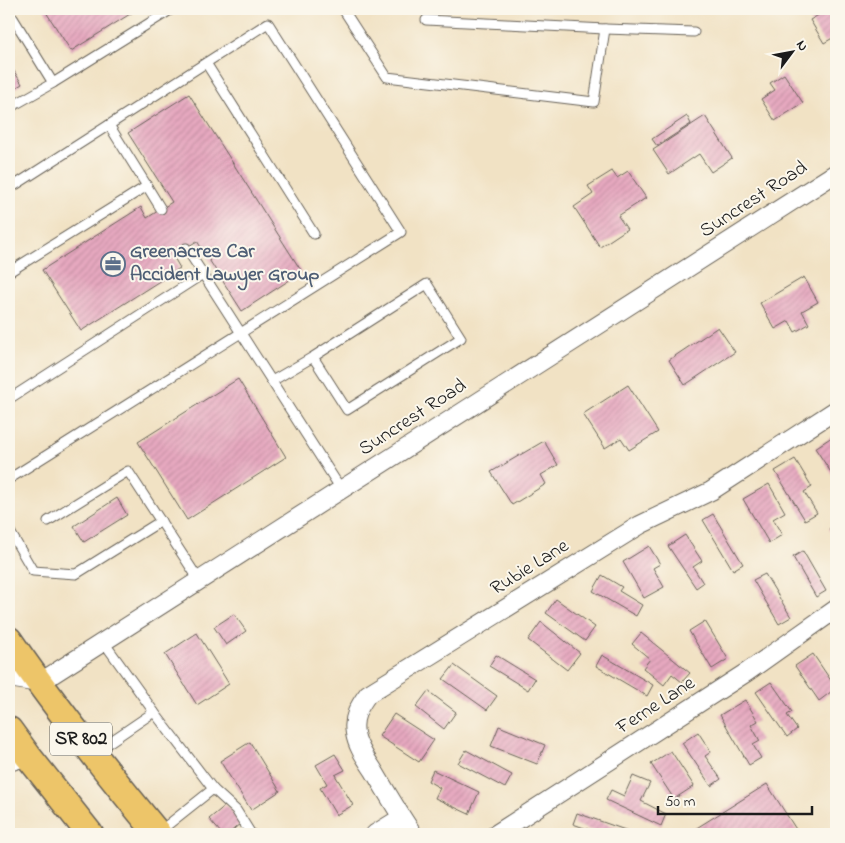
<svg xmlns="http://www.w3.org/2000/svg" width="845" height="843" font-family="'Indie Flower',sans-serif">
<defs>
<pattern id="building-hatch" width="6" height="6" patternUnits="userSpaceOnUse" patternTransform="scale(1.25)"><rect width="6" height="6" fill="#e6a8bf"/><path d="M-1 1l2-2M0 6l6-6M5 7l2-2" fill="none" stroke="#c590a4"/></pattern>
</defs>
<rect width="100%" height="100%" fill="#fbf7ec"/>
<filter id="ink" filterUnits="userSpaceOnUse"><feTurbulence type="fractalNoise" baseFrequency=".02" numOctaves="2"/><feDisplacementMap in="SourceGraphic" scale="10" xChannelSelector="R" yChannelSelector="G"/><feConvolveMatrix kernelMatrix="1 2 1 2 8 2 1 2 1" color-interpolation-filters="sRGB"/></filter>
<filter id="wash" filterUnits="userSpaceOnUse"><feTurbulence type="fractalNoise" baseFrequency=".0096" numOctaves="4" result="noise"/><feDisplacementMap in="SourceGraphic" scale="20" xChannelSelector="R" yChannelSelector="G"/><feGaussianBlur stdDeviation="1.12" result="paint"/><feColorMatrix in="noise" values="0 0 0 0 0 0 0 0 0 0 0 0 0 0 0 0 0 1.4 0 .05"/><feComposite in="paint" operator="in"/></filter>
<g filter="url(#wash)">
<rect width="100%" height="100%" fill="#f1e2c4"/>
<g id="blocks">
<g fill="url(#building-hatch)">
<polygon points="44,9 138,9 71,51"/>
<polygon points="829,9 836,9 836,36 824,43 810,20"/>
<polygon points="9,63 22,84 9,92"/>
<polygon points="784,74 803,103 775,121 761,99 775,90 770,83"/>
<polygon points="189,94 302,272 242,311 197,241 173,256 180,268 81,331 42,270 141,207 147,218 172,202 128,133"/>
<polygon points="687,116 691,124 657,146 652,139"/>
<polygon points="705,116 732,158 711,172 699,154 669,174 653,150"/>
<polygon points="612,171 617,178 628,171 646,198 618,216 627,229 600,247 574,207 593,194 588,186"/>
<polygon points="804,277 818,302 802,311 809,324 795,332 789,321 775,329 760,303"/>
<polygon points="718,327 735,352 685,385 669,360"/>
<polygon points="238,379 286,457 187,520 138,442"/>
<polygon points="628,385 658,432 629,450 621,438 605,448 583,414"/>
<polygon points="835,435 836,437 836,480 815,448"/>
<polygon points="544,441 558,465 541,475 546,484 512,505 491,472"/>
<polygon points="795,459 812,487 804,492 817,513 805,520 775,471"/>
<polygon points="769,484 785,512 773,519 782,535 769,543 743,499"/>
<polygon points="117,498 127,515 84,542 74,526"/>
<polygon points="713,514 743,564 733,570 703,520"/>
<polygon points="836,524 836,541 829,529"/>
<polygon points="685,535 702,561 693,567 703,583 696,588 668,546"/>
<polygon points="649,546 660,564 653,568 664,587 644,598 623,562"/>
<polygon points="803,551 826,591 816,597 793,557"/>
<polygon points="765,574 791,617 779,624 753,580"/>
<polygon points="602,575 622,587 619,591 642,605 636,616 593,591"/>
<polygon points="556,599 595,627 585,641 546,613"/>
<polygon points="234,614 246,631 226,645 214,627"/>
<polygon points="705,621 728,659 712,669 689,631"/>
<polygon points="541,622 580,653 567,670 528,640"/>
<polygon points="197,633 229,684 197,705 165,654"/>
<polygon points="641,633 690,673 682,682 672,674 664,685 643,668 650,659 632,644"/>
<polygon points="813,654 836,688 819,701 795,666"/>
<polygon points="496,655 535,679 528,690 489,666"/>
<polygon points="602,655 653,685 647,696 596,666"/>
<polygon points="454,665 497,696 487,710 443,679"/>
<polygon points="771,682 792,712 787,715 797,729 787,737 756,692"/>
<polygon points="428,691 456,712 444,729 416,707"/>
<polygon points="745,700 758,721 751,725 760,741 753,745 761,758 749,765 720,715"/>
<polygon points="394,714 434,740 419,762 379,736"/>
<polygon points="499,726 545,745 537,764 491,746"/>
<polygon points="698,732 711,752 705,756 721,779 711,786 682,743"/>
<polygon points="250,742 280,791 251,810 220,761"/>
<polygon points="466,750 512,775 505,788 458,763"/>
<polygon points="671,751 694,786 674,799 651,764"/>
<polygon points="335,754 345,770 335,775 353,805 336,815 320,788 327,784 316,765"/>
<polygon points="433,770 479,792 469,814 435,798 440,788 428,781"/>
<polygon points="633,776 650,783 641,801 666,814 661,826 606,800 611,790 624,796"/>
<polygon points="767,784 799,834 687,834"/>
<polygon points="226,805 241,823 228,834 222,834 209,819"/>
<polygon points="577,813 631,832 630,834 601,834 573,824"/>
</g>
</g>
</g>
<g filter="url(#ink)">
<use href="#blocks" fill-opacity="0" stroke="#676157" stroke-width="1"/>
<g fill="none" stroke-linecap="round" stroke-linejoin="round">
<defs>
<g id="lane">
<polyline points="343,9 387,77 594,102 605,29 426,20"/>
<polyline points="13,18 53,83 172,9"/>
<polyline points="605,29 694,32"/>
<polyline points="206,63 314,234"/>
<polyline points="9,108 53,83"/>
<polyline points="147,186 161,209"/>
<polyline points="9,189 268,23 401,232 9,479"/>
<polyline points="186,248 203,274"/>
<polyline points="9,272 147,186 109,125"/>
<polyline points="272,381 313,357 347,410 461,338 427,284 313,357"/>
<polyline points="9,399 203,274 341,489"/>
<polyline points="48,521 128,471 199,580"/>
<polyline points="9,530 33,571 76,574 161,521"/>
<polyline points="154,712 213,789 160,831"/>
<polyline points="95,752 154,712 103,641"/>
<polyline points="213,789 236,810 251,834"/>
</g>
<g id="street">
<polyline points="9,678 39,683 836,173"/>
<polyline points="9,762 28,756"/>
<polyline points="375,834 401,818"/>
<path d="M413 834C399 814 387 793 374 771 367 760 357 747 355 733 352 718 359 706 368 694L640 525 711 491 836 410"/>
<polyline points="496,834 747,672 836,609"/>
</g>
<g id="primary">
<path d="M9 640C55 707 106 771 158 834"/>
<polyline points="9,730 28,756 90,834"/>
</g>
</defs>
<use href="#lane" stroke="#676157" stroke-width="11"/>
<use href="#street" stroke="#676157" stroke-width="20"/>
<use href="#primary" stroke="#676157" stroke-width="29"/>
<use href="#lane" stroke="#fff" stroke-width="9"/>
<use href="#street" stroke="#fff" stroke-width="18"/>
<use href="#primary" stroke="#edc569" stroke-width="26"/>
</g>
</g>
<defs>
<symbol id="office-ring" viewBox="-11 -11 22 22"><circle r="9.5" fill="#fbf7ec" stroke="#5c6f8a" stroke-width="1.5"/><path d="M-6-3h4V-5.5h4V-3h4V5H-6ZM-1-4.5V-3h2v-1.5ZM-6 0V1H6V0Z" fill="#5c6f8a"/></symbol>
</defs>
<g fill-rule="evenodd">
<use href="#office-ring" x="99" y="250" width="28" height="28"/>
</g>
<g text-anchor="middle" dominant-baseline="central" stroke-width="4" stroke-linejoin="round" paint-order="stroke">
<rect fill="#fbf7ec" stroke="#5f5e5a" stroke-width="1" x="50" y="722.5" width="62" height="33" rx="4"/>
<g font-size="19" font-weight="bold" fill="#1c1c1c">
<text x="81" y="739">SR 802</text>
</g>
<g font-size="20" fill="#1c1c1c" stroke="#fbf7ec">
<text transform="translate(754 200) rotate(-33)">Suncrest Road</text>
<text transform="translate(413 418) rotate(-33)">Suncrest Road</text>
<text transform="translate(530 568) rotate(-32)">Rubie Lane</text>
<text transform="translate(656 706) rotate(-33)">Ferne Lane</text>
</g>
<g font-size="20" font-weight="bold" fill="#4e5e75" stroke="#fbf7ec" text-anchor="start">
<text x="130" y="252">Greenacres Car<tspan x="130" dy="23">Accident Lawyer Group</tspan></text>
</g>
</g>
<rect width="845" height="843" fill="none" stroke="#fbf7ec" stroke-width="30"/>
<g transform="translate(792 52) rotate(58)" stroke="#fbf7ec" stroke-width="4" paint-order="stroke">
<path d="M0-4L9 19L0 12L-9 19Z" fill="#1c1c1c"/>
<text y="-8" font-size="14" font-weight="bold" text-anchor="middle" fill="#1c1c1c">N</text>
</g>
<path d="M658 806v8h154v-8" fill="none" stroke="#1c1c1c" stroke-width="2.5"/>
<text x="665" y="806" font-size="15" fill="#1c1c1c" stroke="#fbf7ec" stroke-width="4" paint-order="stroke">50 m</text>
</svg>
